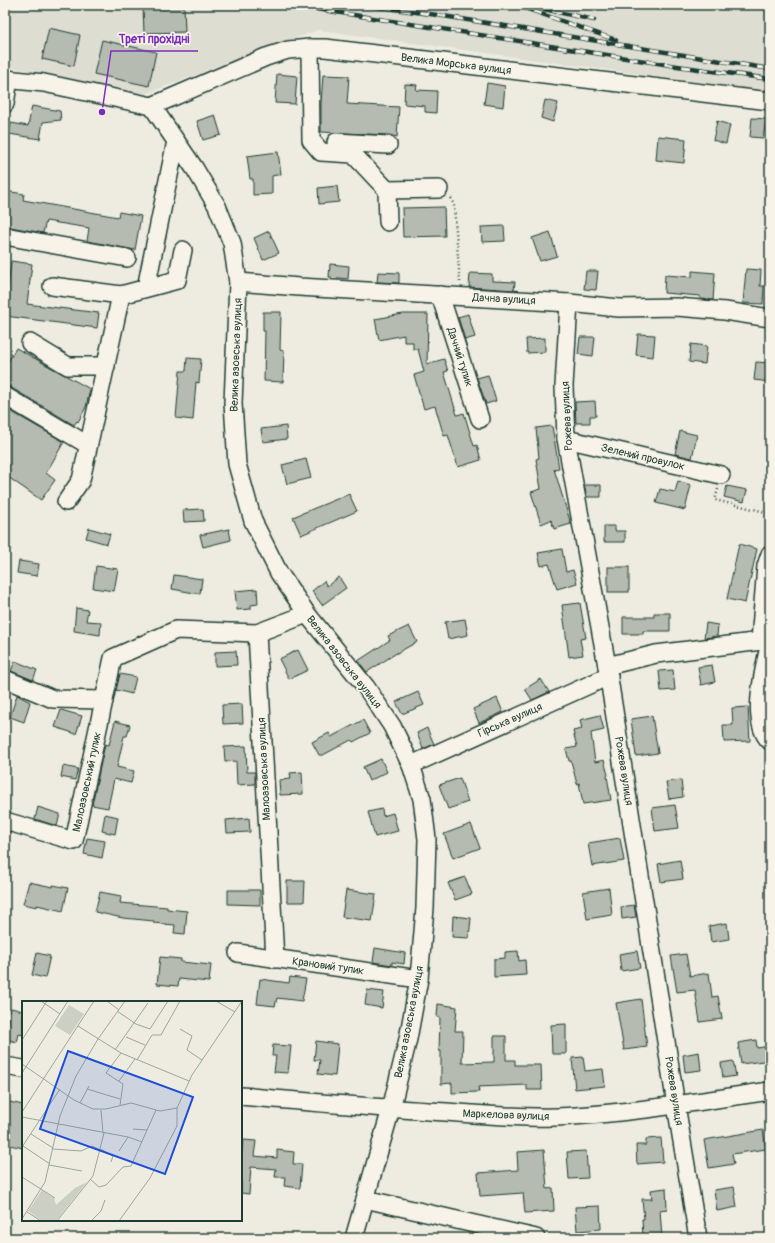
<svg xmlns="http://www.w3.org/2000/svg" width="775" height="1243" font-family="Pangolin,sans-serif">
<rect width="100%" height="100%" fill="#eeece1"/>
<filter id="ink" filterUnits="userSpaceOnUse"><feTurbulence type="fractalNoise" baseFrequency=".025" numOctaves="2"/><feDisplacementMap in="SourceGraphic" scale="8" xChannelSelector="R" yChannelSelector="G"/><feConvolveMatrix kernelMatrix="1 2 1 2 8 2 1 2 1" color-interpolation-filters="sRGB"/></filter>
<g filter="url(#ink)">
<polygon fill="#ddddd2" points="5,5 770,5 770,92 318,30 142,95 5,66"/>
<g fill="#b5bbb0" stroke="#1f3d34">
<polygon points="184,6 185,32 144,33 143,7"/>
<polygon points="49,28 80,35 74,66 42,59"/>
<polygon points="102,40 156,52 149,86 94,74"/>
<polygon points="277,74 297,76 295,104 275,103"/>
<polygon points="323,75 349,76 347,104 399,107 397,137 389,135 321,132 321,103"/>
<polygon points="487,83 505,86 503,107 484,104"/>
<polygon points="405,84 417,85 416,90 437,91 436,113 425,112 425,106 404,104"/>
<polygon points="545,100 558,103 553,122 541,118"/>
<polygon points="32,106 60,111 61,120 43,122 40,139 9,134 11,123 28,126"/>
<polygon points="215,115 221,135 203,140 197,121"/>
<polygon points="752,118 766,119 763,138 750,137"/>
<polygon points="717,121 730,125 726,144 713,140"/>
<polygon points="658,136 686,139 684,163 656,160"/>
<polygon points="278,152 281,174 272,176 272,194 253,195 253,179 250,179 247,156"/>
<polygon points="337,186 339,202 319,204 318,188"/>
<polygon points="5,191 24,194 23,200 118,217 119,212 141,216 135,250 87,241 89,228 46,221 43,233 5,226"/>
<polygon points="444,207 445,236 403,237 402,208"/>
<polygon points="504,226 505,241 482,242 481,227"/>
<polygon points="269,231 279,253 263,260 254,238"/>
<polygon points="550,232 557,256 540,261 532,238"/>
<polygon points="11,261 32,264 27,304 99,313 97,328 5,316"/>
<polygon points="330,264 349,266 348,279 329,277"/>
<polygon points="746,269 761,270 760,286 764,286 763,304 743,303"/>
<polygon points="586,271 598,271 596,290 584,289"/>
<polygon points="692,271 715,273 713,300 700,299 700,296 664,293 665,275 692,277"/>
<polygon points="378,272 399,273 399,283 377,282"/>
<polygon points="470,273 492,274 492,281 515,282 514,290 469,287"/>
<polygon points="263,312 281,312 280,350 284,351 283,382 264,381 265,331 263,331"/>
<polygon points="403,314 428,314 427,364 444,359 448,371 444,372 457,415 464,413 474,446 477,445 481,460 458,467 448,435 444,436 435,406 424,409 414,375 424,372 418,349 413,349 413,342 404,342 404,335 379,340 375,319"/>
<polygon points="468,314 475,337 465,340 458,317"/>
<polygon points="638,334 655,335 653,357 636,355"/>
<polygon points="580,337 595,337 593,356 578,354"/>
<polygon points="545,338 545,352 527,353 526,339"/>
<polygon points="691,344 707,346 705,364 689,362"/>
<polygon points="16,348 90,389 86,407 78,422 77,421 74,425 10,387 5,386 5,367"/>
<polygon points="187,358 201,359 199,383 196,382 193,420 176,418 180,371 186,371"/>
<polygon points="756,362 770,363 770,382 754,380"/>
<polygon points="488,375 496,401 486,404 477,378"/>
<polygon points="595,401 596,416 590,416 590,423 576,423 575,402"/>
<polygon points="5,408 64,442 46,473 55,480 41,500 5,475"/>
<polygon points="286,426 287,439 263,442 261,429"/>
<polygon points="552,426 559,468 554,469 571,524 554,529 551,520 541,524 531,492 541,489 536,459 539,458 536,428"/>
<polygon points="680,431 697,435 692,458 675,454"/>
<polygon points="306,459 311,478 287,484 282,465"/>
<polygon points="678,481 691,485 685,510 656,503 660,489 675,492"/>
<polygon points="584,485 601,485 601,497 587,497"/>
<polygon points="727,486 747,490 744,502 724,497"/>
<polygon points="349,494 357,511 301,535 293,517"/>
<polygon points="203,509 204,521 184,522 183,510"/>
<polygon points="604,526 615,526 615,531 625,531 625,542 604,542"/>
<polygon points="89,528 110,534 107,544 86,538"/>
<polygon points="229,529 231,540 203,547 200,535"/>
<polygon points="739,544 757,549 745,603 727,599"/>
<polygon points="562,549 566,572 573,570 577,583 557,589 549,564 541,566 538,553"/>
<polygon points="19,561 39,564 37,576 17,573"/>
<polygon points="96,566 118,569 114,591 93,588"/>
<rect x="608" y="567" width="21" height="25"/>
<polygon points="174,575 202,579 200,594 172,589"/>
<polygon points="339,577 346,588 322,605 312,591 324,581 327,586"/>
<polygon points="257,589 258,604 251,605 251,609 237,610 235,591"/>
<polygon points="580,603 586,638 580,639 583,655 569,657 562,605"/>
<polygon points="76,608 88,610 86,621 101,622 100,635 74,631"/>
<polygon points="654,613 670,613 670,631 643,631 643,634 623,634 623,617 654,617"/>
<polygon points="465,619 468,635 448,639 445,622"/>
<polygon points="706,623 718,625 717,636 704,638"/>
<polygon points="409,626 417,642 395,654 367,672 358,661 390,640 388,636"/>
<polygon points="298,650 308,670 289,679 279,659"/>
<polygon points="236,651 237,665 215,666 215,652"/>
<polygon points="15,661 37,670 33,680 11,671"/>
<polygon points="712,665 715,682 701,685 698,667"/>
<polygon points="673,670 675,690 661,691 659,671"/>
<polygon points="120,674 136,677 132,694 116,690"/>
<polygon points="541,679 549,692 532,700 525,689"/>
<polygon points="418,692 424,705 402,714 396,702"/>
<polygon points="17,695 30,702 24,722 10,717"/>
<polygon points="497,698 503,712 479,723 473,709"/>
<polygon points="242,704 243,723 223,724 222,705"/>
<polygon points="748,707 750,741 724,742 723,725 733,725 732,708"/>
<polygon points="61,710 82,716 76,734 55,727"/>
<polygon points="600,715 604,730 591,733 595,762 604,760 608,775 607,776 611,800 583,804 579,783 577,784 571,761 569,761 566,749 577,747 573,731 582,729 580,720"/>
<polygon points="652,716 658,753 636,756 631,719"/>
<polygon points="363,720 370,733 353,742 351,740 323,755 319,755 312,742 329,733 331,737"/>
<polygon points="115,721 130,725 127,736 124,736 117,767 134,771 131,783 114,779 108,808 92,805 105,744 109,745"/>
<polygon points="427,728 434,744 423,749 417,733"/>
<polygon points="246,746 247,772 255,772 255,784 237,785 236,761 225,762 224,747"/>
<polygon points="381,759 387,772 369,781 363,767"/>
<polygon points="63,766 78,769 75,780 61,777"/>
<polygon points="302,772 303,794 280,795 279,780 291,779 290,773"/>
<polygon points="460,778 468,802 448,809 439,785"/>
<polygon points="681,780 683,797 669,799 666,782"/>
<polygon points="675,805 679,828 655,831 652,808"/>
<polygon points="38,807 60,814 57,826 35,819"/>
<polygon points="382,809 383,816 393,813 398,831 375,837 368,812"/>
<polygon points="105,814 118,817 115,834 102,831"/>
<polygon points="249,818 250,832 227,833 226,820"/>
<polygon points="471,824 480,848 453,858 444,834"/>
<polygon points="87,838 105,841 102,858 84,854"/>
<polygon points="620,838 624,861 592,866 588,843"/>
<polygon points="680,860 683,879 661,882 658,864"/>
<polygon points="465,877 472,894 455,900 448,883"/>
<polygon points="287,881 305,881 304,902 287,902"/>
<polygon points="29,882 53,887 53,885 68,888 63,911 37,905 37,907 23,904"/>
<polygon points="609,888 612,915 587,919 583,892"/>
<polygon points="228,890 260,890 260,905 228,904"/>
<polygon points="346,890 376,894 372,921 342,917"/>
<polygon points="100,892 121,896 120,903 167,907 167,909 187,911 185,934 174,933 175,925 153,923 154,921 123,918 95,912"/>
<polygon points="634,905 636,917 622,919 621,907"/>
<polygon points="453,916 471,918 469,938 452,937"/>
<polygon points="727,923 729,939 711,942 709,926"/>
<polygon points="375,948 405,953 404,964 392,962 392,965 373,962"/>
<polygon points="518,951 519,961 525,960 526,975 494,977 494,959 505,958 505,952"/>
<polygon points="637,951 640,968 621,971 619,954"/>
<polygon points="37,953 50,956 45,978 32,975"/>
<polygon points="686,954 690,976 709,973 712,997 718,996 722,1019 700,1022 695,990 677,992 671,956"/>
<polygon points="160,957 181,959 181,962 211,965 209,982 179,979 178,986 157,984"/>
<polygon points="290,977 306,979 302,1001 277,998 275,1006 257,1004 260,979 289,983"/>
<polygon points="367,990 384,992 382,1008 365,1005"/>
<polygon points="641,999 647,1047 624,1050 616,1003"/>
<polygon points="438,1004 457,1007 455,1031 463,1031 462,1063 494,1062 494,1036 506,1036 506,1060 515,1060 515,1065 541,1065 542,1090 527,1090 527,1085 478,1087 479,1092 452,1093 452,1083 441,1084 441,1051 439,1051 440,1018 437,1017"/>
<polygon points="11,1008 23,1011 23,1035 19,1034 17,1042 5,1039"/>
<polygon points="566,1024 566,1054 552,1054 551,1025"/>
<polygon points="756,1040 757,1048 770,1046 770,1060 741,1064 738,1043"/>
<polygon points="316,1041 338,1044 335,1076 318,1074 320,1060 314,1060"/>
<polygon points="273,1045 291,1046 288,1073 274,1072 276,1056 272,1056"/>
<polygon points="699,1052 701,1070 685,1072 683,1055"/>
<polygon points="583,1057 585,1071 603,1069 605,1086 575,1089 572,1058"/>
<polygon points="733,1061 736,1076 723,1078 721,1063"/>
<polygon points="5,1101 23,1105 23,1148 5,1144"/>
<polygon points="763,1130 766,1149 732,1154 734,1164 709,1168 704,1140"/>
<polygon points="661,1138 663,1162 637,1164 636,1145 646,1145 646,1139"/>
<polygon points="243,1140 256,1141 254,1156 277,1158 277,1150 294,1152 293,1164 302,1164 300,1188 284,1186 285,1177 275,1177 276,1169 251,1167 249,1194 241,1193 241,1160"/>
<polygon points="544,1150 547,1189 553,1188 554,1211 525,1213 523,1193 480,1196 478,1173 518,1170 517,1152"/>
<polygon points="586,1151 588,1178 569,1179 567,1152"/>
<polygon points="734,1187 737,1207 717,1211 714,1190"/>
<polygon points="666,1188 667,1209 660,1210 662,1238 643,1238 642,1219 644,1219 642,1199 652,1199 651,1190"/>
<polygon points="600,1206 601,1229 577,1231 575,1207"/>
</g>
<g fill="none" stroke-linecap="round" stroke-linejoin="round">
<defs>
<g id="minor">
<polyline points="310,48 311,140 321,152 353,154 387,190 388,222"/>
<polyline points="5,79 44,83 152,106"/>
<polyline points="5,104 9,79"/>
<polyline points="152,106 195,169 217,206 232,243 238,282 233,403 237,464 253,521 279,573 307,614 366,687 392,726 411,765 422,799 427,839 425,908 419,979 408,1039 391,1109 354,1238"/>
<polyline points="152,106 266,57 288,50 310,48 325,48 770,101"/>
<polyline points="336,142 388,145"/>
<polyline points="387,190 439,189"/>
<polyline points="5,236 127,258"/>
<polyline points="238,282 299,287 569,303 619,308 677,307 725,311 770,318"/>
<polyline points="52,286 121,295 177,280 183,250"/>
<polyline points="146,288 176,141"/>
<polyline points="440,295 480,419"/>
<polyline points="569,303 564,386 566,439 607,666 676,1105 698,1238"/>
<polyline points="30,343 68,366 106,366"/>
<polyline points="5,396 88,445"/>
<polyline points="566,439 721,475"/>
<polyline points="66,502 81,480 121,295"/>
<polyline points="257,633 275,959"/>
<polyline points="760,641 766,566 770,554"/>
<path d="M770 642C765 666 749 722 770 741"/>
<polyline points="607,666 656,654 770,640"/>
<polyline points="5,679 53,699 104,700"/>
<polyline points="411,765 609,676"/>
<polyline points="5,821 74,841 113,658 176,630 257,633 307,614"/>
<polyline points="238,953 419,979"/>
<polyline points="5,1066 23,1069"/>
<path d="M241 1096C309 1102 377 1108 446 1112 483 1115 520 1118 557 1117 629 1114 700 1101 770 1091"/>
<polyline points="365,1199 536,1238"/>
</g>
</defs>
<use href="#minor" stroke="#1f3d34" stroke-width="20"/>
<g stroke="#1f3d34" stroke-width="2.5" stroke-dasharray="1 3" stroke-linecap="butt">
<polyline points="451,198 454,206 460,282"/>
<polyline points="718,489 715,500 770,513"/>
</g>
<use href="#minor" stroke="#f7f3e8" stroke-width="17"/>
<defs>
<g id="rail">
<polyline points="291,5 670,65 770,79"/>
<polyline points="366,5 437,15 770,69"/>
<polyline points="516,5 616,40"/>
<polyline points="535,7 594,20"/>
</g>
</defs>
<use href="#rail" stroke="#1f3d34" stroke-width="4.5"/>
<use href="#rail" stroke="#f7f3e8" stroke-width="3" stroke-dasharray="9" stroke-linecap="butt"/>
</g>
</g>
<g text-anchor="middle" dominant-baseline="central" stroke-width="3.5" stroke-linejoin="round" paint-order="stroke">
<g font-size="11" fill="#1f3d34" stroke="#f7f3e8">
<text transform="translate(456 64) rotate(7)">Велика Морська вулиця</text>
<text transform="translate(504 299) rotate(3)">Дачна вулиця</text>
<text transform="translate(236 355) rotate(-88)">Велика азовська вулиця</text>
<text transform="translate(460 357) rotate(72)">Дачний тупик</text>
<text transform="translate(567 416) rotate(-93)">Рожева вулиця</text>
<text transform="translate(643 457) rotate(13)">Зелений провулок</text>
<text transform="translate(344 662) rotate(52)">Велика азовська вулиця</text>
<text transform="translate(510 720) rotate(-24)">Гірська вулиця</text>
<text transform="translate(264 769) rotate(-93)">Малоазовська вулиця</text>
<text transform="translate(624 771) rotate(81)">Рожева вулиця</text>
<text transform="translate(87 782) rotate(-78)">Малоазовський тупик</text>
<text transform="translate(328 966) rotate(8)">Крановий тупик</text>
<text transform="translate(409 1022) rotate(-79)">Велика азовська вулиця</text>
<text transform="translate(674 1091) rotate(81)">Рожева вулиця</text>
<text transform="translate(506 1115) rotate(2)">Маркелова вулиця</text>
</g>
</g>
<g transform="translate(22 1001)">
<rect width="220" height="220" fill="#eeece1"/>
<path d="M47 4 62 13 48 34 33 25ZM65 181 34 220H20L6 210 20 189 32 197 34 204 53 187Z" fill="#cccfc4"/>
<path d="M21 204a5 5 0 1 1 10 0a5 5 0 1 1-10 0Z" fill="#cccfc4"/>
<path fill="none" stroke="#9ba69c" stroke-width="1" d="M19 0 38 13M85 0 97 9M194 0 213 11M95 10 114 23 128 28 146 0M56 25 99 52 167 80M158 28 170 35 165 49 180 59M104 36 123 44M0 39 25 0M93 49 126 2M115 59 130 34H139L158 0M0 63 52 99 71 108H84L109 102 138 110 155 107M0 72 46 0M97 80 113 58M65 88 98 98M58 102 67 85M98 104 101 83 84 72 99 52M155 107 170 74 220 0M79 109 81 132M0 111 72 0M0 116 106 136 120 141M111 128 125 129M9 133 31 147M1 145 28 163M0 146 38 88M31 148 59 150 70 145 79 149M79 148 91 155 89 161M97 150 106 136M27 164 60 170M0 176 33 197M68 178 77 186 84 184 101 166 109 165 134 109M5 211 19 220M0 218 23 181 38 115 54 75 76 38 103 0M35 220 71 175 82 132M69 220 79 210 83 199M97 220 128 177 155 125V107"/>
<path fill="#1d4ed8" fill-opacity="0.15" stroke="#1d4ed8" stroke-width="2" d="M46 50 171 96 143 173 18 128Z"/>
<rect width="220" height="220" fill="none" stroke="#1f3d34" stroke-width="2"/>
</g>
<path fill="none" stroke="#7b2cbf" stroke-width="1.5" d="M102 112L111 51H198"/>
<circle fill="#7b2cbf" stroke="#f7f3e8" stroke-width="1.5" cx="102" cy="112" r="4"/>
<g font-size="12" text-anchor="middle" font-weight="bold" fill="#7b2cbf" stroke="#f7f3e8" stroke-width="3.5" stroke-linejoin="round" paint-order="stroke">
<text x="154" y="43">Треті прохідні</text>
</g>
<rect width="775" height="1243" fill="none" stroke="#f7f3e8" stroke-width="20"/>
<rect x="10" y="10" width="755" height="1223" fill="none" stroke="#1f3d34" stroke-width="1.5" filter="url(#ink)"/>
</svg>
